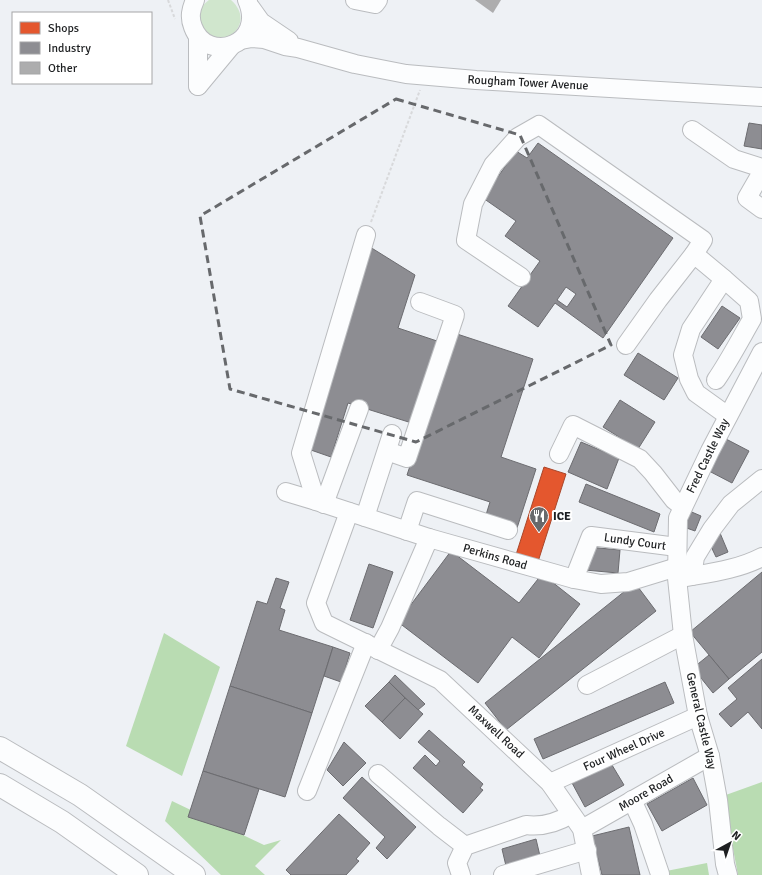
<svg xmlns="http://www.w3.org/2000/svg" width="762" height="875" font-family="Signika,sans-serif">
<rect width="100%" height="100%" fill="#eef1f5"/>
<path fill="#d0e6cd" d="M209 0H231C259 25 218 55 203 27 201 24 200 22 199 18 199 11 203 4 209 0Z"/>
<g fill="#b9dcb2">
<polygon points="164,633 220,667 182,776 126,746"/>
<polygon points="762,782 762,875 738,875 723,796"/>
<polygon points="172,801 264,845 281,840 255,866 265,875 221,875 165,821"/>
<polygon points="707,863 709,875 656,875 656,873"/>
</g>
<polygon fill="#e4572e" stroke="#a9462a" points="544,467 566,474 536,568 514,561"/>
<g fill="#8d8d92" stroke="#6c6c70" fill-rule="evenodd">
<polygon points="749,123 762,125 762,149 744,146"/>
<path d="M538 143 673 238 603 338 555 303 538 327 508 306 540 261 505 236 516 221 483 198 516 151 527 158ZM566 287 576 294 567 307 557 300Z"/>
<polygon points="370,247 415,275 398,328 440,342 415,424 348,403 331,457 308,449"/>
<polygon points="722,306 740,318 718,349 701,337"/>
<polygon points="454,333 533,359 501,457 536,469 517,528 485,518 490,502 407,475"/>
<polygon points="638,353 678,378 664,400 624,375"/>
<polygon points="620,400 655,422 638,449 603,427"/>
<polygon points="726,439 749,451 732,483 709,471"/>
<polygon points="581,442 619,458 607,489 568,472"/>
<polygon points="586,484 660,514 654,532 579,502"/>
<polygon points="687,510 701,516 695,531 681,526"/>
<polygon points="720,533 728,552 716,557 707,538"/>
<polygon points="588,547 620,550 618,573 585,570"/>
<polygon points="451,551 519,603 542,574 580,604 539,658 512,637 478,683 398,622"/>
<polygon points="369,564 393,572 373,628 350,620"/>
<polygon points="762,572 762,652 729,679 690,632"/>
<polygon points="276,578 289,582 280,608 285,610 279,630 333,647 312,713 230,686 257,601 267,604"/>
<polygon points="635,583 656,611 506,730 485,703"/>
<polygon points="333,647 350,653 341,682 324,676"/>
<polygon points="709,655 729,679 713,693 693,668"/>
<polygon points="762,659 762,729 748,712 731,727 719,714 737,699 728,688"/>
<polygon points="395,675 425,704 418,710 389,682"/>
<polygon points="389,682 405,698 382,722 365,706"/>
<polygon points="665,682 674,703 543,759 534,739"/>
<polygon points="230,686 312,713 285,797 203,771"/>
<polygon points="405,698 423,714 400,739 382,722"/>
<polygon points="429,730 465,762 462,765 483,784 480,788 483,790 463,813 413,768 425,755 436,766 440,761 418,742"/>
<polygon points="344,742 366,763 343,786 327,770"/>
<polygon points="609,760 624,785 585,807 571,781"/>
<polygon points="203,771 259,789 244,835 188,817"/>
<polygon points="362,777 416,827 387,859 376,848 385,837 343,798"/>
<polygon points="693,778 707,805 662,831 647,804"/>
<polygon points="339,814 370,843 356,859 359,861 346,875 291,875 286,870"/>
<polygon points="629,827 640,875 602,875 592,836"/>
<polygon points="536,839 540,856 506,866 502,849"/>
</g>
<polygon fill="#adadae" points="475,0 501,0 493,13"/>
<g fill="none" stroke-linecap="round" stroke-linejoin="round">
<defs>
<g id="minor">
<path d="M195 0C191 9 189 17 193 27 207 65 267 45 247 0"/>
<polyline points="355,0 375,4 378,0"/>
<polyline points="251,8 261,22 289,41"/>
<polyline points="241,40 252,38 264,39 285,46 298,48 355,64 406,74 476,80 762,97"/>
<polyline points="198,86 232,45"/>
<polyline points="198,86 198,37"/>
<polyline points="692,130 734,159 762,168"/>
<polyline points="762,172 747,198 762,209"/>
<polyline points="366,235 301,453 316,501 429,538 574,579 601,584 628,582 677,567"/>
<polyline points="521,277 466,240 473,204 493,165 518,137 539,125 703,240 694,254"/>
<polyline points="626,345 658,300 694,254 724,279 691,329 683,355 689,379 696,393 728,416"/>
<path d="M716 380C729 361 740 340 752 319L749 301 724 279"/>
<polyline points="387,451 407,458 455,315 420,302"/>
<polyline points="559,454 573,425 640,459 653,473 674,500 683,507"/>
<polyline points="286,492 316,501"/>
<polyline points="324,504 359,409"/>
<polyline points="349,512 316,603 324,623 440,680 550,783 582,829 591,875"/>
<polyline points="365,517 392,434"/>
<polyline points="407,531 417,501 508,530"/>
<polyline points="692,576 695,557 712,529 731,504 762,479"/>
<path d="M681 578C708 573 737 570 762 557"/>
<polyline points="574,579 591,536 677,547"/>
<polyline points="378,650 390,628 429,538"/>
<polyline points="587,685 683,635"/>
<polyline points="378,774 439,826 465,846"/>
<polyline points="550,783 698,716"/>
<polyline points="307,791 366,643"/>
<polyline points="632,800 643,824 660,874"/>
<polyline points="582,829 710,756"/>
<path d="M461 875 457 863 465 846 526 825C543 827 557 823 571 814"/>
<polyline points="503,875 587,850"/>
<polyline points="728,875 725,864 718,800 710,756 698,716 683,635 677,578 678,518 710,451 762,352"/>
</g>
<g id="highway">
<polyline points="0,748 80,795 194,875"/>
<polyline points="0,785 62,822 137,875"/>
</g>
</defs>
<use href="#minor" stroke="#babcbf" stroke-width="20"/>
<use href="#highway" stroke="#babcbf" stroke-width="24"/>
<g stroke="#d8d9db" stroke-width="2" stroke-dasharray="3 2" stroke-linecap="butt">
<polyline points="168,0 175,19"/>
<polyline points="371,222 420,90"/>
</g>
<use href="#minor" stroke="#fcfdfe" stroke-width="18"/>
<use href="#highway" stroke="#fcfdfe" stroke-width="22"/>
</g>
<path fill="none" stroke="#67696c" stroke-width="3" stroke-dasharray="8 5" stroke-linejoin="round" d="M396 99 520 135 611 345 416 442 230 389 200 216Z"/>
<defs>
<symbol id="restaurant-pin" viewBox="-11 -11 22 30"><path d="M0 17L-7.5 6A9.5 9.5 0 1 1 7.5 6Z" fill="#67696c" stroke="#fff"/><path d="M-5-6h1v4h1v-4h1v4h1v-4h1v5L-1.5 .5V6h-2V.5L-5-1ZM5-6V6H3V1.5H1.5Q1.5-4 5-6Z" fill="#fff"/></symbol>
</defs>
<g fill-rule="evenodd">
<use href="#restaurant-pin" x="528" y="505" width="22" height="30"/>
</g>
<g text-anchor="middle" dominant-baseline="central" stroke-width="4" stroke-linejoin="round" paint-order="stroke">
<g font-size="12" fill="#1e2022" stroke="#fff">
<text transform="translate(528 83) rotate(3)">Rougham Tower Avenue</text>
<text transform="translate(708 456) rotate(-64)">Fred Castle Way</text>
<text transform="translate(635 542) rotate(8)">Lundy Court</text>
<text transform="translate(495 557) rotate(16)">Perkins Road</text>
<text transform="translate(701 721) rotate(77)">General Castle Way</text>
<text transform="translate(496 732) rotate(43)">Maxwell Road</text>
<text transform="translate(624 750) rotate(-24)">Four Wheel Drive</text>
<text transform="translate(646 793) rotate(-30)">Moore Road</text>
</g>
<g font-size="12" font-weight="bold" fill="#1e2022" stroke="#fff" text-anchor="start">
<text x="553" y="516">ICE</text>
</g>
</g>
<rect x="12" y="12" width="140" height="72" fill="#ffffff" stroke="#a5a6a7"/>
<rect x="20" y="22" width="20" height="12" fill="#e4572e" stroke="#a5a6a7"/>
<text x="48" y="32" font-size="12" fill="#1e2022">Shops</text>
<rect x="20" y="42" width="20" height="12" fill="#8d8d92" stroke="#a5a6a7"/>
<text x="48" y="52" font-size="12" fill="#1e2022">Industry</text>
<rect x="20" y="62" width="20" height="12" fill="#adadae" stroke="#a5a6a7"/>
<text x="48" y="72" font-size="12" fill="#1e2022">Other</text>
<g transform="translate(730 843) rotate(40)" stroke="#ffffff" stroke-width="3" paint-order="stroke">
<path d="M0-3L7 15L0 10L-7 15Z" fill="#1e2022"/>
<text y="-6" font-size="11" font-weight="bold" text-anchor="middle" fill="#1e2022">N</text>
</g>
</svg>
